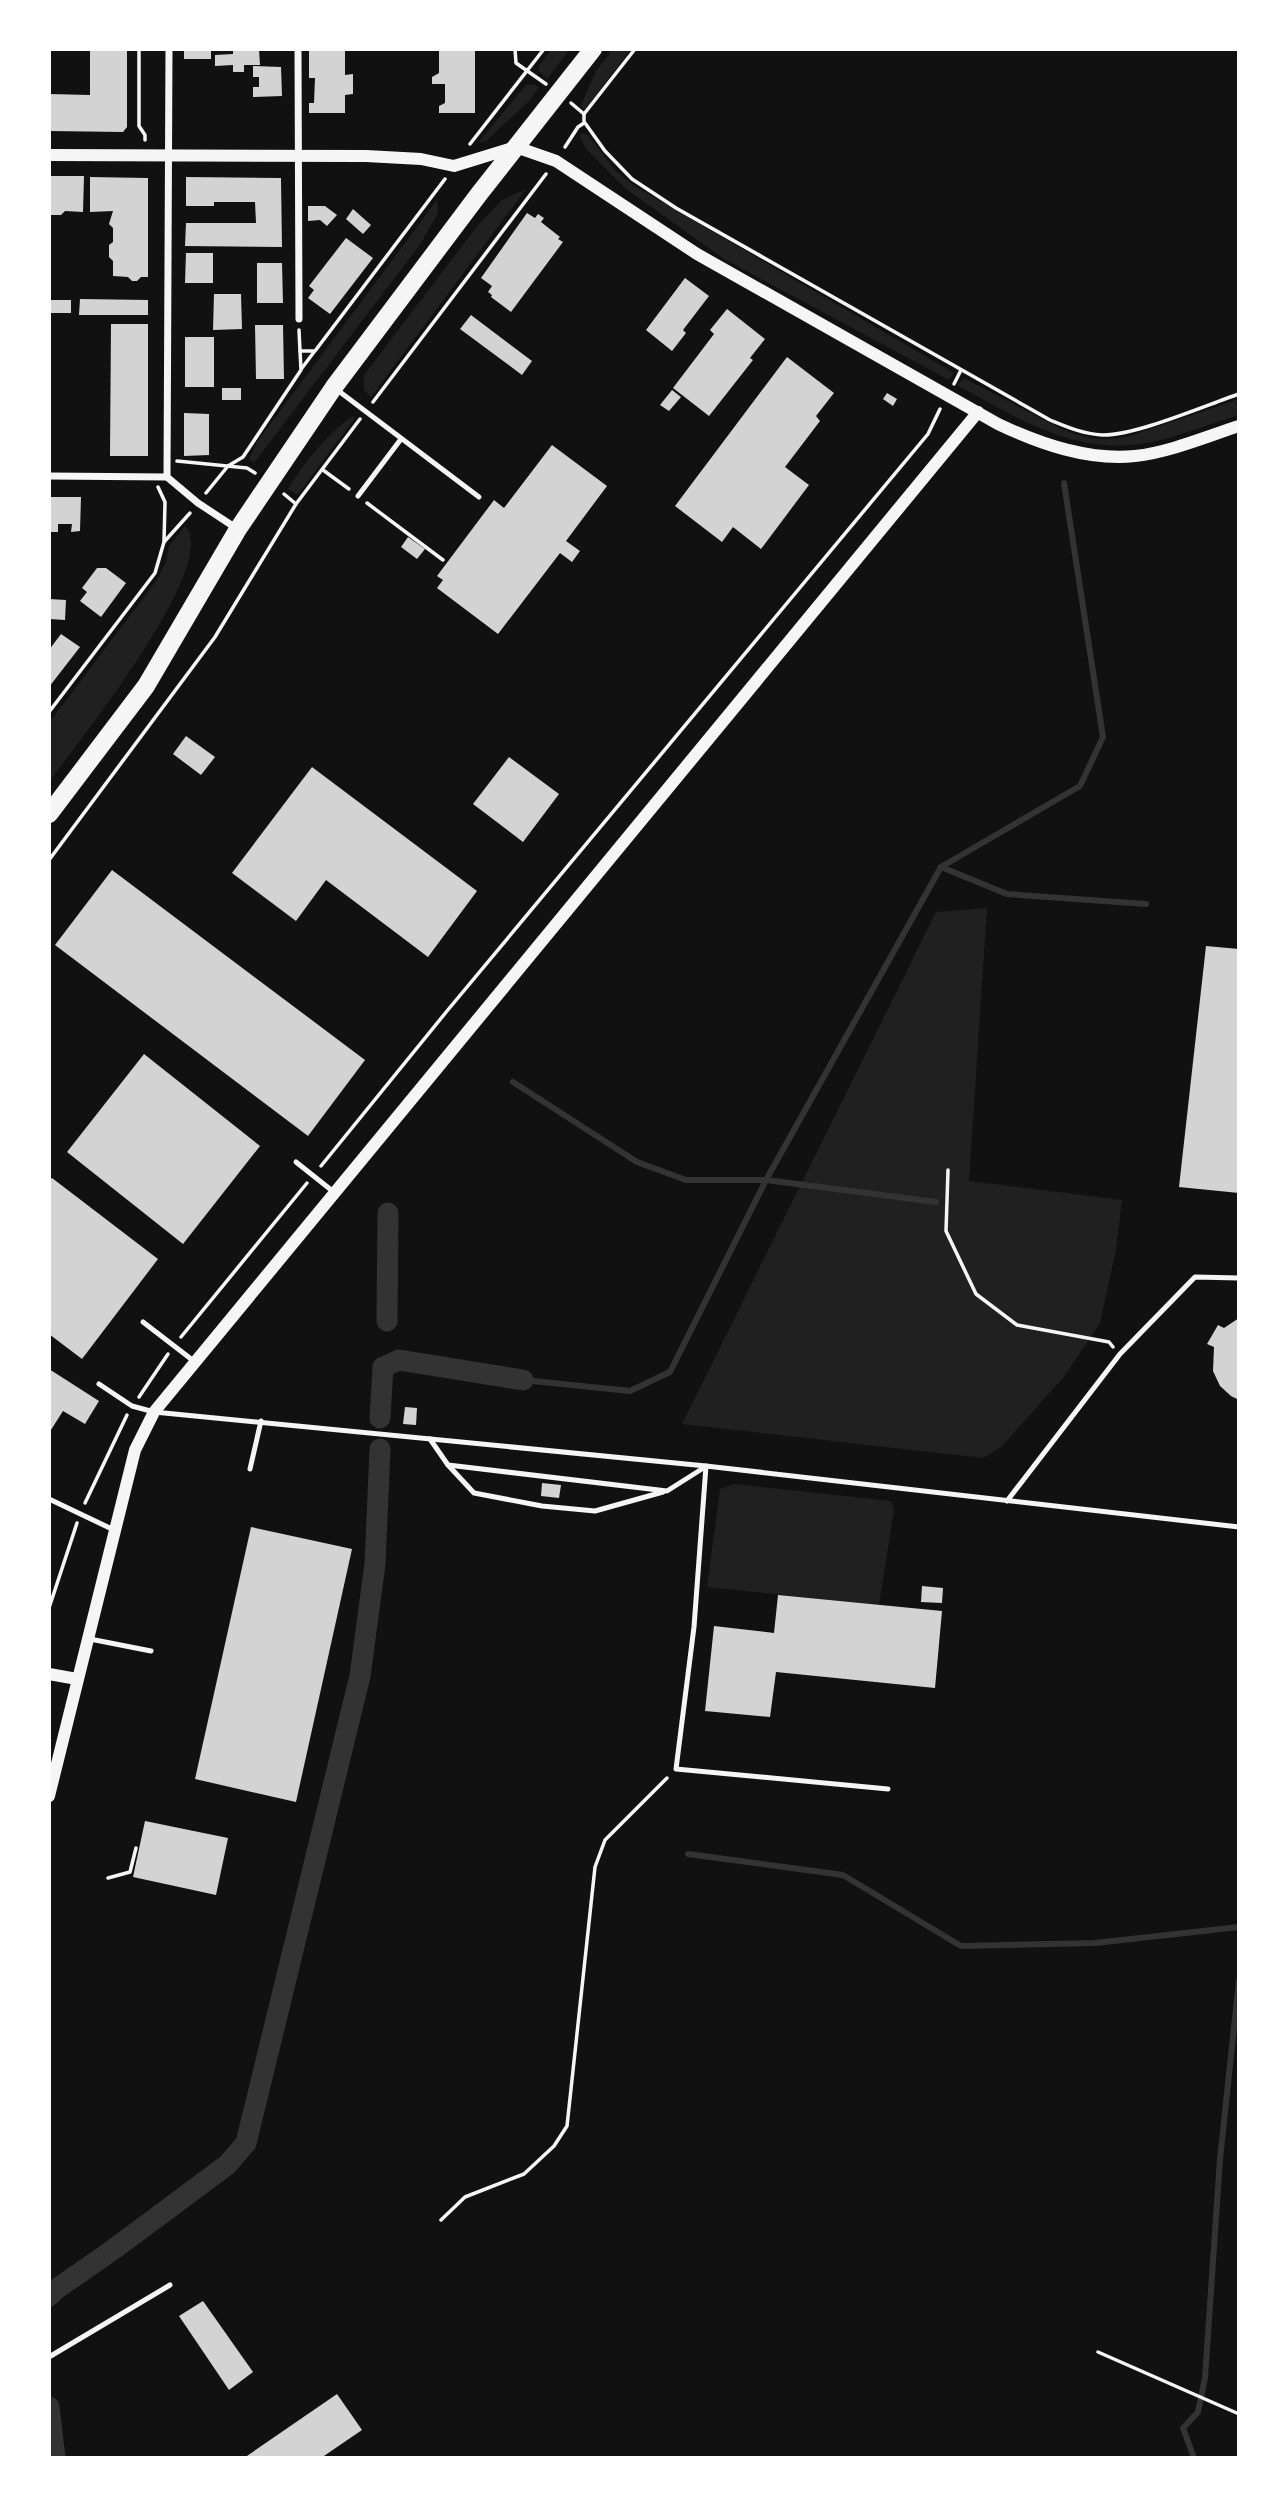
<svg xmlns="http://www.w3.org/2000/svg" width="1288" height="2507" font-family="'Open Sans',sans-serif">
<rect width="100%" height="100%" fill="#111"/>
<g fill="#202020">
<polygon points="552,49 570,49 547,79 539,71 539,66"/>
<polygon points="613,49 631,49 585,109 580,107 596,71"/>
<polygon points="534,84 539,87 530,100 486,141 478,143 526,85"/>
<polygon points="583,133 588,135 616,171 633,185 954,373 949,380 724,259 626,189 588,151 581,140 580,135"/>
<polygon points="526,189 371,397 364,390 364,375 478,225 502,200"/>
<polygon points="437,200 438,213 419,246 254,463 249,459 257,442"/>
<path d="M964 378C985 389 1006 400 1027 411 1063 430 1088 446 1130 436L1239 399V415C1212 423 1185 434 1157 441 1081 459 1020 420 957 385Z"/>
<path d="M353 416 355 418 299 493 296 494 288 489C305 462 326 434 353 416Z"/>
<path d="M185 526C222 564 76 745 49 782V723L157 580 166 562 169 546Z"/>
<polygon points="987,908 969,1181 1122,1200 1116,1250 1100,1323 1063,1378 1001,1447 983,1458 682,1424 936,912"/>
<polygon points="735,1484 891,1501 894,1509 879,1605 707,1587 720,1489"/>
</g>
<g fill="none" stroke-linecap="round" stroke-linejoin="round">
<g stroke="#333" stroke-width="6">
<polyline points="941,867 1007,894 1146,904"/>
<polyline points="513,1082 637,1162 686,1180 766,1180 936,1202"/>
<polyline points="523,1380 630,1391 670,1372 766,1180 941,867 1080,786 1103,737 1064,483"/>
<polyline points="688,1854 843,1875 961,1946 1095,1943 1239,1927"/>
<polyline points="1194,2458 1183,2428 1198,2412 1205,2378 1220,2159 1239,1980"/>
</g>
<g stroke="#333" stroke-width="21">
<polyline points="387,1321 388,1213"/>
<polyline points="380,1418 383,1367 399,1360 523,1380"/>
<polyline points="49,2296 55,2290 114,2249 227,2165 246,2143 360,1676 375,1564 380,1449"/>
<polyline points="49,2407 55,2458"/>
</g>
</g>
<g fill="#d3d3d3">
<polygon points="90,49 127,49 127,127 123,132 49,131 49,94 90,95"/>
<polygon points="184,49 215,49 215,51 211,51 211,59 184,59"/>
<polygon points="237,49 259,49 260,65 244,65 244,72 233,72 233,65 215,66 215,55 233,54 233,51 237,51"/>
<polygon points="309,49 345,49 345,75 353,74 353,94 345,95 345,113 309,113 309,103 314,103 315,78 309,78"/>
<polygon points="439,49 475,49 475,113 439,113 439,106 445,103 445,84 432,84 432,77 439,73"/>
<polygon points="253,66 281,67 282,96 253,97 253,87 259,87 259,77 253,77"/>
<polygon points="49,176 84,176 83,212 65,211 61,215 49,215"/>
<polygon points="90,177 148,178 148,277 141,277 137,281 132,281 128,277 113,276 113,261 109,257 109,245 113,242 113,228 109,224 113,211 90,212"/>
<polygon points="186,177 281,178 282,247 185,246 186,223 256,223 255,202 214,202 214,206 186,206"/>
<polygon points="308,206 325,206 337,215 327,226 320,220 308,221"/>
<polygon points="353,209 371,225 363,234 346,219"/>
<polygon points="527,213 535,218 538,214 544,218 541,222 560,237 558,239 563,242 511,312 491,297 492,295 488,292 492,286 481,278"/>
<polygon points="346,238 373,258 330,314 308,298 314,290 309,286"/>
<polygon points="186,253 213,253 213,283 185,283"/>
<polygon points="257,263 282,263 283,303 257,303"/>
<polygon points="685,278 709,296 683,330 686,333 672,351 646,330"/>
<polygon points="214,294 241,294 242,329 213,330"/>
<polygon points="80,299 148,300 148,315 79,315"/>
<rect x="49" y="300" width="22" height="13"/>
<polygon points="727,309 765,339 750,358 753,360 709,416 673,388 714,334 710,330"/>
<polygon points="471,315 532,361 522,375 460,329"/>
<polygon points="111,324 148,324 148,456 110,456"/>
<polygon points="255,325 283,325 284,379 256,379"/>
<rect x="185" y="337" width="29" height="50"/>
<polygon points="787,357 834,393 816,416 820,421 785,467 809,485 761,549 733,527 722,542 675,506"/>
<rect x="222" y="388" width="19" height="12"/>
<polygon points="672,390 681,397 669,411 660,405"/>
<polygon points="887,393 897,399 893,406 883,399"/>
<polygon points="184,413 209,414 209,455 184,456"/>
<polygon points="552,445 607,486 566,541 580,551 572,562 560,553 498,634 437,588 443,580 437,576 494,500 504,508"/>
<polygon points="51,497 81,497 80,531 71,532 72,524 58,524 58,532 50,532"/>
<polygon points="408,537 425,549 417,559 401,547"/>
<polygon points="97,568 106,568 126,583 101,617 80,601 87,592 82,588"/>
<polygon points="49,599 66,600 65,620 49,619"/>
<polygon points="61,634 80,647 49,687 49,650"/>
<polygon points="186,736 215,757 201,775 173,754"/>
<polygon points="509,757 559,794 523,842 473,804"/>
<polygon points="312,767 477,891 428,957 326,880 296,921 232,873"/>
<polygon points="112,870 365,1060 308,1136 55,945"/>
<polygon points="1206,946 1239,949 1239,1193 1179,1187"/>
<polygon points="144,1054 260,1146 183,1244 67,1152"/>
<polygon points="52,1178 158,1259 82,1359 49,1334 49,1181"/>
<polygon points="1239,1318 1239,1400 1231,1396 1220,1386 1213,1371 1214,1347 1207,1344 1218,1325 1224,1328"/>
<polygon points="49,1369 99,1401 85,1424 63,1411 49,1433"/>
<polygon points="405,1407 417,1408 416,1425 403,1424"/>
<polygon points="542,1483 561,1485 559,1498 541,1496"/>
<polygon points="251,1527 352,1549 296,1802 195,1779"/>
<polygon points="922,1586 943,1588 942,1603 921,1602"/>
<polygon points="778,1595 942,1611 935,1688 776,1672 770,1717 705,1711 714,1626 774,1633"/>
<polygon points="145,1821 228,1838 216,1895 133,1877"/>
<polygon points="203,2301 253,2372 229,2390 179,2316"/>
<polygon points="337,2394 362,2430 321,2458 244,2458"/>
</g>
<g fill="none" stroke-linecap="round" stroke-linejoin="round">
<g stroke="#f5f5f5" stroke-width="3.5">
<polyline points="139,49 139,126 145,135 145,140"/>
<polyline points="515,49 516,63 546,84"/>
<polyline points="571,103 584,114"/>
<path d="M585 123 605 151 632 179 676 208 1050 420C1067 427 1083 434 1102 435 1135 436 1206 405 1239 394"/>
<polyline points="470,144 544,49"/>
<polyline points="565,147 578,127 584,123 584,114 635,49"/>
<polyline points="299,330 300,351 315,351 445,179"/>
<polyline points="302,368 314,352"/>
<polyline points="954,384 961,370"/>
<polyline points="373,402 546,174"/>
<polyline points="177,461 247,468 255,473"/>
<polyline points="323,470 349,489"/>
<polyline points="158,487 165,502 164,542"/>
<polyline points="206,493 228,466 243,457 301,370 300,351"/>
<polyline points="284,494 296,504"/>
<polyline points="367,503 443,560"/>
<polyline points="49,712 155,573 164,542 190,513"/>
<polyline points="49,860 215,637 296,504 360,419"/>
<polyline points="321,1166 447,1011 928,434 940,409"/>
<polyline points="948,1170 946,1231 976,1294 1017,1325 1109,1342 1113,1347"/>
<polyline points="181,1337 307,1183"/>
<polyline points="139,1397 168,1354"/>
<polyline points="85,1503 127,1415"/>
<polyline points="49,1608 77,1523"/>
<polyline points="108,1878 130,1872 136,1848"/>
<polyline points="441,2220 465,2197 524,2174 554,2146 567,2126 595,1867 605,1840 667,1778"/>
<polyline points="1098,2352 1239,2414"/>
</g>
<g stroke="#f5f5f5" stroke-width="5">
<polyline points="336,389 479,497"/>
<polyline points="358,496 401,439"/>
<polyline points="296,1162 335,1193"/>
<polyline points="143,1322 195,1362"/>
<polyline points="99,1384 132,1406 154,1412 706,1466 1239,1527"/>
<polyline points="430,1439 448,1465 667,1491 705,1467"/>
<polyline points="448,1465 474,1493 542,1506 595,1511 663,1492"/>
<polyline points="706,1466 694,1627 676,1769 888,1789"/>
<polyline points="250,1469 261,1421"/>
<polyline points="49,1499 114,1530"/>
<polyline points="1007,1501 1120,1354 1195,1277 1239,1278"/>
<polyline points="90,1639 151,1651"/>
<polyline points="49,2357 170,2285"/>
</g>
<g stroke="#f5f5f5" stroke-width="7">
<polyline points="169,49 167,477 198,503 236,528"/>
<polyline points="298,49 299,319"/>
<polyline points="49,476 167,477"/>
</g>
<g stroke="#f5f5f5" stroke-width="12">
<path d="M49 155 366 156 421 159 454 166 516 147 556 161 697 254 998 424C1040 444 1088 461 1135 456 1170 452 1205 437 1239 426"/>
<polyline points="49,1674 77,1679"/>
<polyline points="49,1796 135,1450 154,1412 978,412"/>
</g>
<polyline stroke="#f5f5f5" stroke-width="18" points="49,814 146,686 238,529 334,387 479,194 593,49"/>
</g>
<rect width="1288" height="2507" fill="none" stroke="#ffffff" stroke-width="102"/>
</svg>
